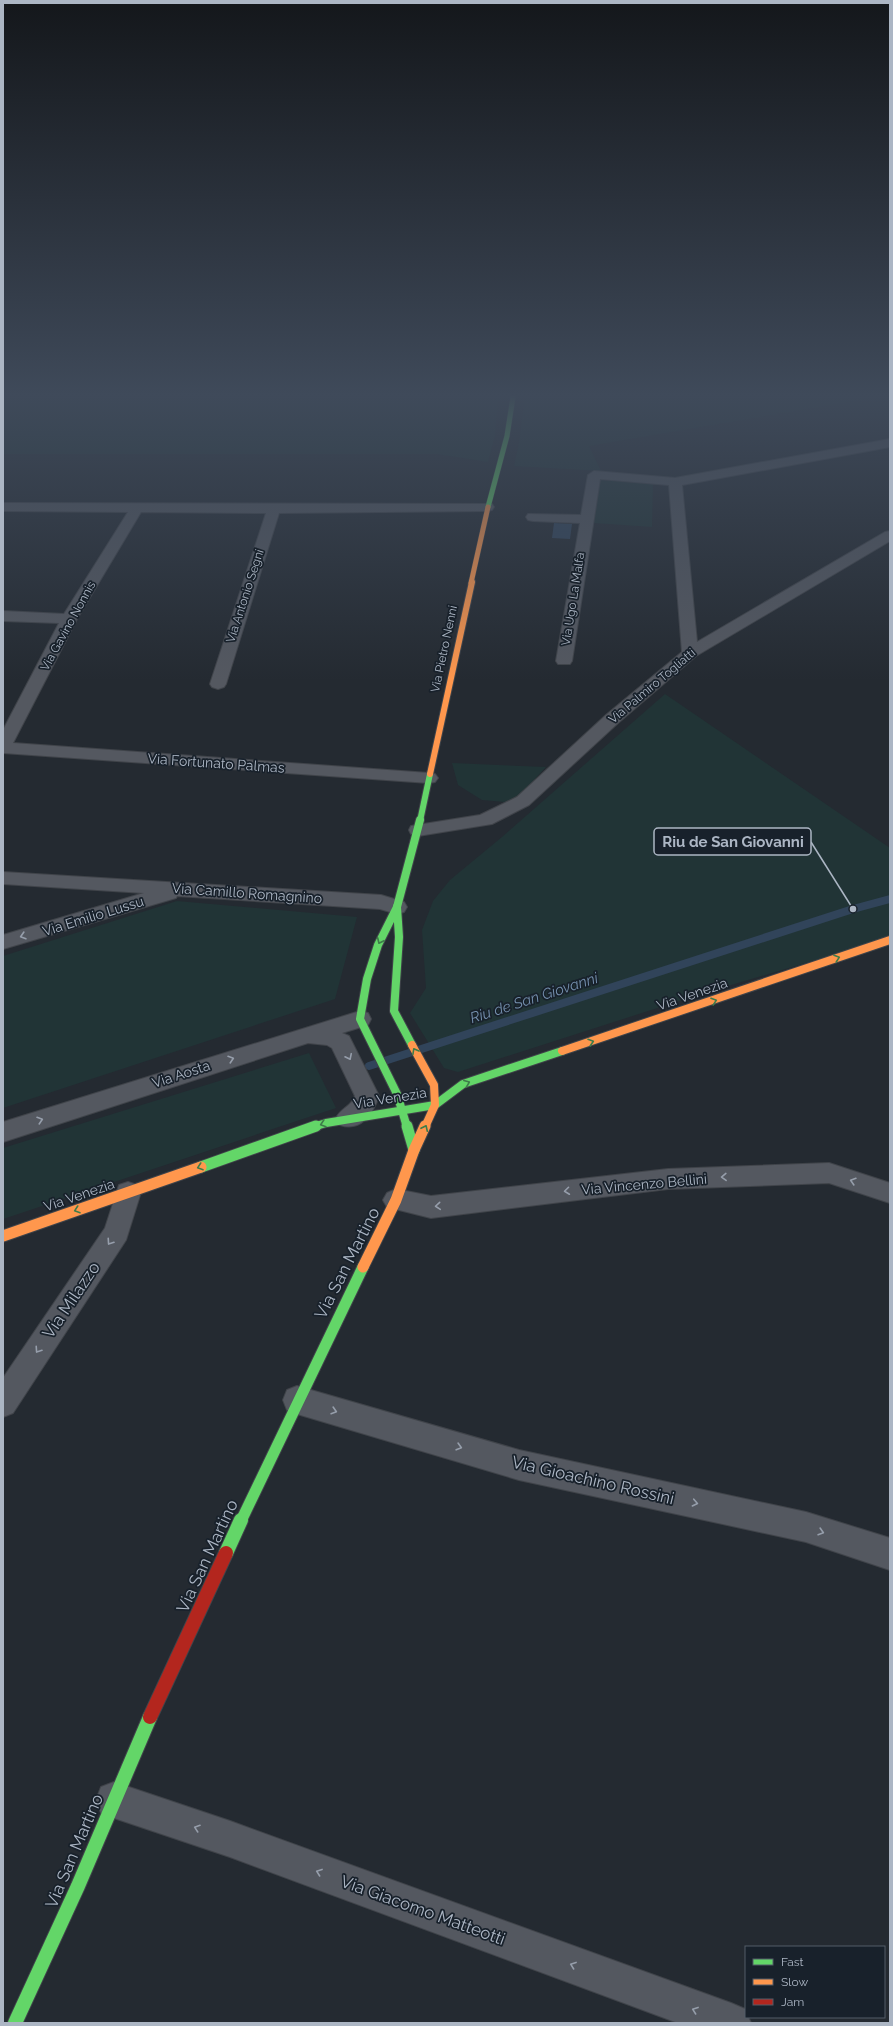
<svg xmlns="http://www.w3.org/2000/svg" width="893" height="2026" font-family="Raleway,sans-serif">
<rect width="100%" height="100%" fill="#242a31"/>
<g fill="#213436">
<polygon points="3,397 498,397 498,398 495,435 488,462 437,454 3,454"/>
<polygon points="525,397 877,397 589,446 601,471 514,466 519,443"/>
<polygon points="600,480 653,484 652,527 594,523"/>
<polygon points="665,694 890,848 890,938 701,994 458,1072 444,1068 410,1013 426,988 422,930 433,901 450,880 502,837"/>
<polygon points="452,763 546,767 520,795 512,800 505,802 482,800 458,785"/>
<polygon points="177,901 357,917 335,999 3,1108 3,956"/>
<polygon points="309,1053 336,1108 3,1219 3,1148"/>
</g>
<polygon fill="#31445a" points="554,523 572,524 570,539 552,538"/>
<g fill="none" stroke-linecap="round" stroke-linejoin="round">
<polyline stroke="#31445a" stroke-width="8" points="369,1066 853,909 890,899"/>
<defs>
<g id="street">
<polygon points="890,439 890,447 682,485 697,642 885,532 890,531 890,541 696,656 618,723 529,805 492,824 418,836 411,834 409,830 411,826 480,815 517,797 606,715 682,652 669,485 600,479 572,661 570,664 558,664 556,661 580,523 533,521 528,520 526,517 528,514 581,515 588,475 594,471 675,478"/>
<polygon points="3,503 492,504 494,507 492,510 487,511 279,513 226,684 224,687 218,689 212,687 210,684 266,513 141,512 77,619 13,743 429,773 435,774 438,778 435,782 429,783 3,753 3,730 59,623 3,621 3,611 64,614 128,512 3,511"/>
<polygon points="3,872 381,895 404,902 407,907 404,912 397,914 380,909 177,896 176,898 3,949 3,935 144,893 3,884"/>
<path d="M360 1011 368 1013 371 1019 368 1025 342 1033 349 1036 379 1096C373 1114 361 1132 340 1125L336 1118C341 1108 352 1106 355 1096L332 1048 327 1045 308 1043 3 1142V1122Z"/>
<polygon points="829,1163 890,1183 890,1203 829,1183 668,1189 431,1218 387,1207 383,1200 387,1193 396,1189 431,1196 668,1169"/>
<polygon points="128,1182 137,1185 141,1192 126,1240 13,1413 3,1417 3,1378 105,1228 119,1185"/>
<polygon points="297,1386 519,1450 806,1512 890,1538 890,1570 806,1542 519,1480 297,1414 287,1410 283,1400 287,1390"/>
<polygon points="114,1782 230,1821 731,2003 745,2009 746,2017 748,2017 751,2023 678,2023 230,1857 114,1818 101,1813 96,1800 101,1787"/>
</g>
<polyline id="fast-far4" points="488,507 507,436 513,397"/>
<polyline id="fast-far3" points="420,821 430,774"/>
<g id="fast-far2">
<polyline points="397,907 399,937 394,1011 412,1045"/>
<polyline points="313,1127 326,1123 435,1105 463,1084 562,1051"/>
<polyline points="407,1127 397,1094 360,1019 367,979 378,945 397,907 420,820"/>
</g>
<g id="fast-far1">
<polyline points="407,1126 414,1150"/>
<polyline points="201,1167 316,1126"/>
<polyline points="241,1521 363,1267"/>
</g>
<g id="fast">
<polyline points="226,1553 241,1520"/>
<polyline points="15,2023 78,1886 150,1717"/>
</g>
<polyline id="slow-far3" points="471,583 488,507"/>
<polyline id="slow-far2" points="430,774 472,582"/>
<g id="slow-far1">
<polyline points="412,1045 434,1085 435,1105 425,1127"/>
<polyline points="562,1051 890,940"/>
</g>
<g id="slow">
<polyline points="3,1236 201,1167"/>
<polyline points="363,1267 396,1200 414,1150 425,1126"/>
</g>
<polyline id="jam" points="150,1717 226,1553"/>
</defs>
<use href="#street" stroke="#40444a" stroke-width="2"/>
<use href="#fast-far4" stroke="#40444a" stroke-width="6"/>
<use href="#fast-far3" stroke="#40444a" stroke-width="8"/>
<use href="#fast-far2" stroke="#40444a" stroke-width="10"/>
<use href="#fast-far1" stroke="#40444a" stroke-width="13"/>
<use href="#fast" stroke="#40444a" stroke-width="16"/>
<use href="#slow-far3" stroke="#40444a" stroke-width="6"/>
<use href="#slow-far2" stroke="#40444a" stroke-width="8"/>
<use href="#slow-far1" stroke="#40444a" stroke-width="10"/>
<use href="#slow" stroke="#40444a" stroke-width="13"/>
<use href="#jam" stroke="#40444a" stroke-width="16"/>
<use href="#street" fill="#545860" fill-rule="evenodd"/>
<use href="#fast-far4" stroke="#63d668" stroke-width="5"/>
<use href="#fast-far3" stroke="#63d668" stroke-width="6"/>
<use href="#fast-far2" stroke="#63d668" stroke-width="8"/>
<use href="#fast-far1" stroke="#63d668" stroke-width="11"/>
<use href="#fast" stroke="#63d668" stroke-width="14"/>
<use href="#slow-far3" stroke="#ff974d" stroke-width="5"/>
<use href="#slow-far2" stroke="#ff974d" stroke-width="6"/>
<use href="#slow-far1" stroke="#ff974d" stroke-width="8"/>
<use href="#slow" stroke="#ff974d" stroke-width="11"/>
<use href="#jam" stroke="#b3261e" stroke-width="14"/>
</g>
<defs><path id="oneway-chevron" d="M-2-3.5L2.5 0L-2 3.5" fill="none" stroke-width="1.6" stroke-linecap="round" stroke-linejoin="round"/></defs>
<g stroke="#969eab">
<use href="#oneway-chevron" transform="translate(23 936) rotate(163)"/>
<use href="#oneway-chevron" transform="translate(349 1057) rotate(64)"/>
<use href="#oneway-chevron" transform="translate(231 1059) rotate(-18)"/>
<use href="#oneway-chevron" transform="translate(40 1120) rotate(-18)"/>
<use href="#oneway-chevron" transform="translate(724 1177) rotate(178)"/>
<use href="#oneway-chevron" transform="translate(853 1181) rotate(-163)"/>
<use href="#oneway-chevron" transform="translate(567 1191) rotate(173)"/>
<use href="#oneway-chevron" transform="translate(438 1206) rotate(175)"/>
<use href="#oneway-chevron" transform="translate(110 1242) rotate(124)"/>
<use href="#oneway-chevron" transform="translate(38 1350) rotate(124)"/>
<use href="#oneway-chevron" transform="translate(334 1411) rotate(17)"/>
<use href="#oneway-chevron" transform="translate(459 1447) rotate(16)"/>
<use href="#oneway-chevron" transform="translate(695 1503) rotate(12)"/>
<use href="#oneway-chevron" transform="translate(821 1532) rotate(17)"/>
<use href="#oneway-chevron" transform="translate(197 1828) rotate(-161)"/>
<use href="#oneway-chevron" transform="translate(319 1872) rotate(-160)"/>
<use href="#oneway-chevron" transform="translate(573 1965) rotate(-160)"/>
<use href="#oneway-chevron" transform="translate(695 2010) rotate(-160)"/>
</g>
<g stroke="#3e7c4a">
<use href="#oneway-chevron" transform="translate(380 941) rotate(115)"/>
<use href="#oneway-chevron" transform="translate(837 958) rotate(-19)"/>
<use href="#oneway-chevron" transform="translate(714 1001) rotate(-19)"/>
<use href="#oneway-chevron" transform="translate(591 1042) rotate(-18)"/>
<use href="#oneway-chevron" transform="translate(415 1051) rotate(-119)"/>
<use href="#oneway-chevron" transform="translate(467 1083) rotate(-22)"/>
<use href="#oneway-chevron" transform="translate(323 1124) rotate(162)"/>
<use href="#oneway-chevron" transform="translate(425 1128) rotate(-65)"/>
<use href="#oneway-chevron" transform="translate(200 1167) rotate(161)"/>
<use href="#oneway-chevron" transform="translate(77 1210) rotate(161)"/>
</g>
<linearGradient id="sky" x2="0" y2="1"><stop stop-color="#14171b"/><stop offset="0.58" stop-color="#3f4a5a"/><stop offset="1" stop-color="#3f4a5a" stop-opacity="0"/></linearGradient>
<rect width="893" height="681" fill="url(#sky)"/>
<g text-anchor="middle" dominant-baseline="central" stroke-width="3.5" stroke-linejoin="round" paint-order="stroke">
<g font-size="12" fill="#acb6c4" stroke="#18212b">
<text transform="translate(245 596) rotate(-72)">Via Antonio Segni</text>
<text transform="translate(573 599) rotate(-81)">Via Ugo La Malfa</text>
<text transform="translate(68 626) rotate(-61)">Via Gavino Nonnis</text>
<text transform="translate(444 649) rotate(-78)">Via Pietro Nenni</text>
<text transform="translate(652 686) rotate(-40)">Via Palmiro Togliatti</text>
</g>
<g font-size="14" fill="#acb6c4" stroke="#18212b">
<text transform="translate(216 763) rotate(4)">Via Fortunato Palmas</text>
<text transform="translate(247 893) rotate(4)">Via Camillo Romagnino</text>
<text transform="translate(93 916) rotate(-17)">Via Emilio Lussu</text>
<text transform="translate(692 994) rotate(-19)">Via Venezia</text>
<text transform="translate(181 1074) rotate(-18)">Via Aosta</text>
<text transform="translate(390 1098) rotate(-9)">Via Venezia</text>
<text transform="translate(644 1184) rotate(-5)">Via Vincenzo Bellini</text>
<text transform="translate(79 1195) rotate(-19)">Via Venezia</text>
</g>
<g font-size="15" font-style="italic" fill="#748fad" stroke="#18212b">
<text transform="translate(534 998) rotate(-18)">Riu de San Giovanni</text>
</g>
<g font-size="17" fill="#acb6c4" stroke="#18212b">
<text transform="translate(347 1263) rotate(-63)">Via San Martino</text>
<text transform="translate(71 1300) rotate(-56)">Via Milazzo</text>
<text transform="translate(593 1480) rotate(13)">Via Gioachino Rossini</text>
<text transform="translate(207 1556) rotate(-65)">Via San Martino</text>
<text transform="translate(74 1851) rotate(-67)">Via San Martino</text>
<text transform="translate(423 1910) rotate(20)">Via Giacomo Matteotti</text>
</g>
</g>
<path fill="none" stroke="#acb6c4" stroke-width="1.5" d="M853 909L811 842"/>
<circle fill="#acb6c4" stroke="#18212b" stroke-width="1.5" cx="853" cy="909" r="4"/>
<rect fill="#18212b" stroke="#acb6c4" stroke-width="1.5" x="654" y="828" width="157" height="27" rx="4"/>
<g font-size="15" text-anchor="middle" font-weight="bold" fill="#acb6c4">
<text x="733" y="847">Riu de San Giovanni</text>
</g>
<rect width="893" height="2026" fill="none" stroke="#acb6c4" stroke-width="8"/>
<rect x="745" y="1946" width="140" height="72" fill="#18212b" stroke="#535d68"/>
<rect x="753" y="1959" width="20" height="6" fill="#63d668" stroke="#535d68"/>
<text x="781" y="1966" font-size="12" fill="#acb6c4">Fast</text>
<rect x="753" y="1979" width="20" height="6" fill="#ff974d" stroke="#535d68"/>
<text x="781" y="1986" font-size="12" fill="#acb6c4">Slow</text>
<rect x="753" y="1999" width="20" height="6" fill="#b3261e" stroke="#535d68"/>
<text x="781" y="2006" font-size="12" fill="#acb6c4">Jam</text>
</svg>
